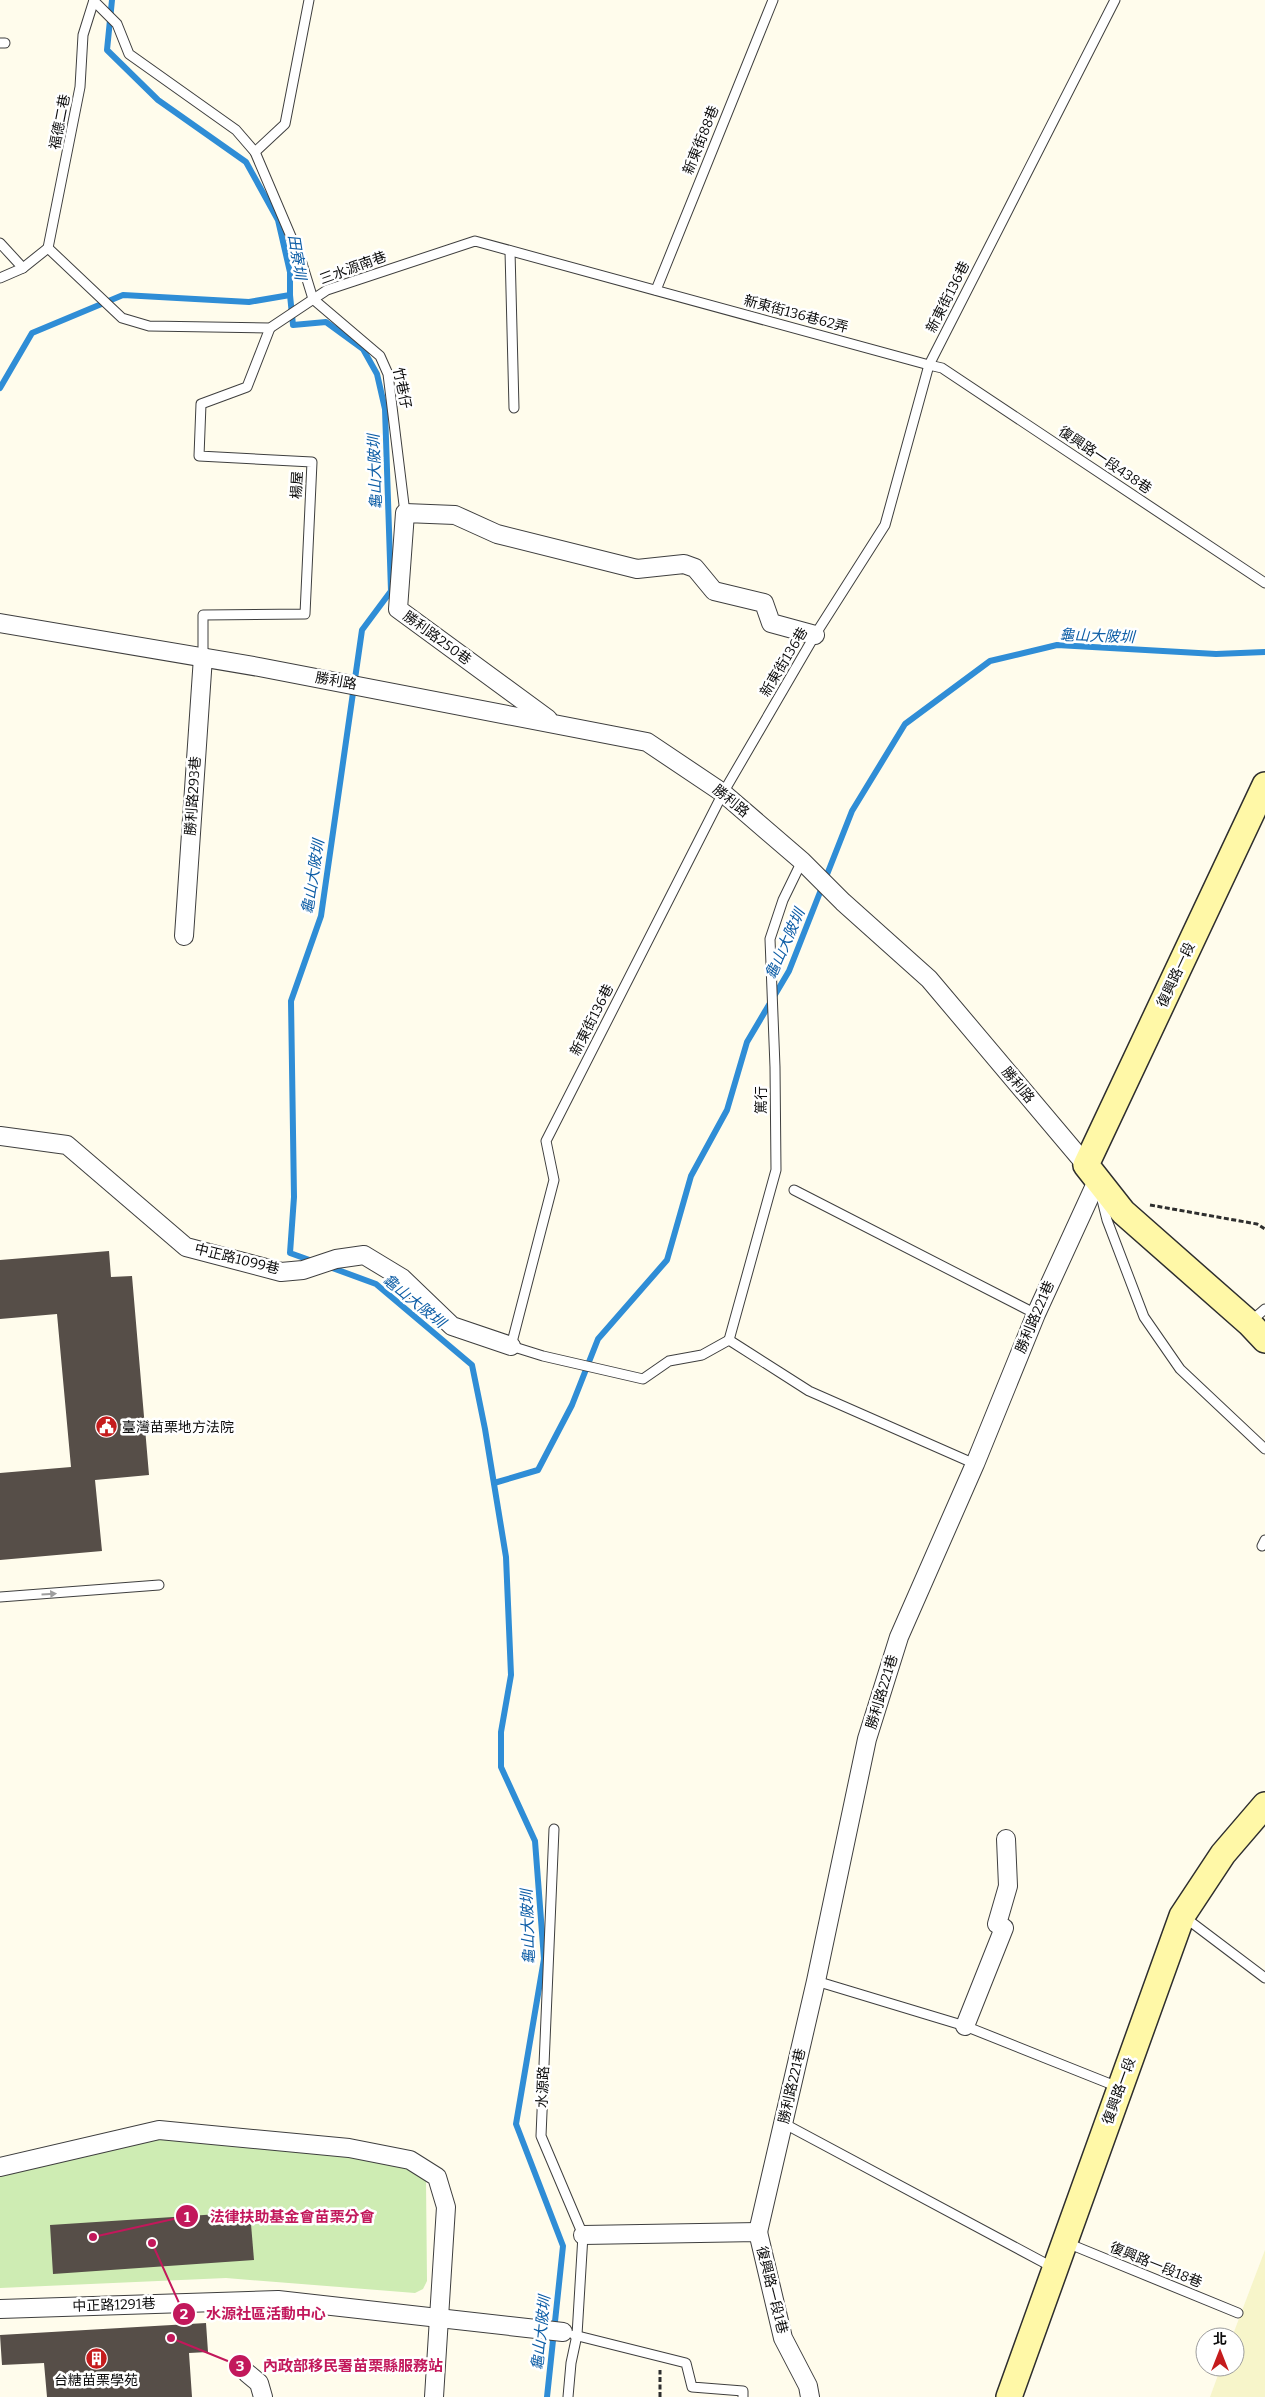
<svg xmlns="http://www.w3.org/2000/svg" width="1265" height="2397" font-family="Bitter,'Noto Sans TC',serif">
<rect width="100%" height="100%" fill="#fffcec"/>
<polygon fill="#f7f5ca" points="1265,2250 1265,2397 1210,2397 1221,2367 1235,2367 1235,2337 1232,2337"/>
<polygon fill="#ceecb3" points="137,2137 399,2156 426,2180 427,2281 423,2289 415,2293 226,2278 0,2288 0,2176"/>
<g fill="none" stroke-linecap="round" stroke-linejoin="round">
<g stroke="#2f8dd6" stroke-width="6">
<polyline points="290,295 293,325 326,322 363,349 377,374 385,409 391,591 362,630 321,916 291,1001 294,1197 290,1253 315,1262"/>
<polyline points="0,388 32,333 123,295 249,302 290,295 290,272 278,220 246,162 158,100 107,50 112,0"/>
<polyline points="327,1266 376,1284 472,1365 485,1429 506,1557 511,1675 501,1732 501,1767 535,1841 544,1959 516,2124 563,2246 547,2397"/>
<polyline points="494,1483 538,1470 572,1405 598,1339 667,1260 691,1176 727,1110 747,1042 789,971 852,811 905,724 990,661 1057,645 1216,654 1265,652"/>
</g>
</g>
<g fill="#564e48">
<polygon points="109,1251 111,1277 132,1276 149,1475 95,1480 102,1551 0,1560 0,1473 71,1467 57,1314 0,1319 0,1260"/>
<polygon points="250,2212 254,2260 53,2274 50,2225"/>
<polygon points="206,2323 208,2352 189,2353 192,2397 47,2397 44,2363 2,2365 0,2335"/>
</g>
<g fill="none" stroke-linecap="round" stroke-linejoin="round">
<defs>
<g id="lane">
<polyline points="94,1 117,24 129,54 236,130 255,152 301,260 313,299"/>
<polyline points="0,43 5,43"/>
<polyline points="255,152 285,124 309,0"/>
<polyline points="0,243 23,268"/>
<polyline points="48,248 122,318 149,326 270,328 327,290 475,241 929,365 942,368 1265,583"/>
<polyline points="48,248 80,87 83,35 94,0"/>
<polyline points="510,251 514,408"/>
<polyline points="0,278 23,268 48,248"/>
<polyline points="656,290 773,0"/>
<polyline points="313,299 380,356 388,374 405,513"/>
<polyline points="203,657 203,615 305,614 312,462 199,456 201,404 247,387 270,328"/>
<polyline points="794,1190 1036,1314"/>
<polyline points="1101,1196 1107,1220 1144,1317 1180,1369 1265,1449"/>
<polyline points="1250,1322 1265,1309"/>
<polyline points="729,1340 776,1170 775,1067 770,939 783,900 802,861"/>
<polyline points="975,1464 809,1391 729,1340 702,1355 669,1361 643,1379 543,1356 511,1346 554,1180 546,1141 723,793 815,635 885,525 929,365 1115,0"/>
<polyline points="1262,1546 1265,1540"/>
<polyline points="0,1597 159,1585"/>
<polyline points="554,1829 541,2136 583,2235 577,2335 571,2363 568,2397"/>
<polyline points="1183,1916 1265,1978"/>
<polyline points="816,1981 965,2026 1118,2087"/>
<polyline points="783,2123 1054,2268"/>
<polyline points="1067,2243 1238,2313"/>
<polyline points="574,2335 686,2363 692,2387 743,2391 743,2397"/>
</g>
<g id="street">
<polyline points="0,623 259,667 647,742 723,793 802,861 843,902 929,979 1086,1165"/>
<polyline points="548,719 398,609 405,513 455,515 497,534 637,569 684,564 695,568 714,591 764,603 771,623 815,635"/>
<polyline points="184,936 203,657"/>
<polyline points="0,1136 67,1145 186,1247 281,1272 303,1270 336,1259 364,1255 402,1278 452,1326 511,1346"/>
<polyline points="965,2026 1004,1928 997,1924 1008,1886 1006,1839"/>
<polyline points="0,2167 159,2130 349,2148 410,2160 437,2177 446,2207 434,2397"/>
<polyline points="758,2232 816,1981 867,1739 899,1637 975,1464 1036,1314 1097,1181"/>
<polyline points="583,2235 758,2232 783,2338 808,2386 810,2397"/>
<polyline points="0,2309 278,2300 563,2332"/>
<polyline points="247,2373 259,2383 263,2397"/>
</g>
<g id="secondary">
<polyline points="1265,785 1086,1165 1123,1212 1249,1323 1265,1340"/>
<polyline points="1009,2397 1182,1916 1223,1854 1265,1805"/>
</g>
</defs>
<use href="#lane" stroke="#3f3f3f" stroke-width="11"/>
<use href="#street" stroke="#3f3f3f" stroke-width="20"/>
<use href="#secondary" stroke="#2e2e2e" stroke-width="28"/>
<g stroke="#2e2e2e" stroke-width="3" stroke-dasharray="5 2.5" stroke-linecap="butt">
<polyline points="1150,1205 1257,1224 1265,1229"/>
<polyline points="660,2397 660,2370"/>
</g>
<use href="#lane" stroke="#fff" stroke-width="9"/>
<use href="#street" stroke="#fff" stroke-width="18"/>
<use href="#secondary" stroke="#fff8a7" stroke-width="25"/>
</g>
<defs><path id="oneway-solid" d="M-6-.8H1V-3.2L6.5 0L1 3.2V.8H-6Z" transform="scale(1.25)"/></defs>
<use fill="#9e9e9e" href="#oneway-solid" transform="translate(49 1594) rotate(-4)"/>
<defs>
<symbol id="civic-disc" viewBox="-11 -11 22 22"><circle r="9.5" fill="#c51c1d" stroke="#fff"/><path d="M-.6-6.5H3V-4.5H.6V-3L4-1V1h2V6H-6V1h2V-1L-.6-3ZM-1.2 2.5V6h2.4V2.5Z" fill="#fff"/></symbol>
<symbol id="building-disc" viewBox="-11 -11 22 22"><circle r="9.5" fill="#c51c1d" stroke="#fff"/><path d="M-4-6H4V6H1V3H-1V6H-4ZM-2.5-4.3h1.7v1.8h-1.7ZM.8-4.3h1.7v1.8H.8ZM-2.5-1h1.7V.8h-1.7ZM.8-1h1.7V.8H.8Z" fill="#fff"/></symbol>
</defs>
<g fill-rule="evenodd">
<use href="#civic-disc" x="94" y="1414" width="25" height="25"/>
<use href="#building-disc" x="84" y="2346" width="25" height="25"/>
</g>
<g text-anchor="middle" dominant-baseline="central" stroke-width="5" stroke-linejoin="round" paint-order="stroke">
<g font-size="14" fill="#0c0c0c" stroke="#fff">
<text transform="translate(60 122) rotate(-79)">福德二巷</text>
<text transform="translate(701 140) rotate(-68)">新東街88巷</text>
<text transform="translate(353 268) rotate(-20)">三水源南巷</text>
<text transform="translate(948 297) rotate(-63)">新東街136巷</text>
<text transform="translate(796 314) rotate(15)">新東街136巷62弄</text>
<text transform="translate(402 388) rotate(78)">竹巷仔</text>
<text transform="translate(1105 460) rotate(34)">復興路一段438巷</text>
<text transform="translate(297 485) rotate(-87)">楊屋</text>
<text transform="translate(437 638) rotate(36)">勝利路250巷</text>
<text transform="translate(784 662) rotate(-59)">新東街136巷</text>
<text transform="translate(336 681) rotate(10)">勝利路</text>
<text transform="translate(193 796) rotate(-86)">勝利路293巷</text>
<text transform="translate(731 801) rotate(39)">勝利路</text>
<text transform="translate(1176 975) rotate(-65)">復興路一段</text>
<text transform="translate(592 1020) rotate(-63)">新東街136巷</text>
<text transform="translate(1018 1085) rotate(50)">勝利路</text>
<text transform="translate(761 1100) rotate(-90)">篤行</text>
<text transform="translate(237 1259) rotate(14)">中正路1099巷</text>
<text transform="translate(1035 1317) rotate(-67)">勝利路221巷</text>
<text transform="translate(882 1692) rotate(-73)">勝利路221巷</text>
<text transform="translate(792 2086) rotate(-77)">勝利路221巷</text>
<text transform="translate(543 2087) rotate(-87)">水源路</text>
<text transform="translate(1119 2091) rotate(-70)">復興路一段</text>
<text transform="translate(1156 2265) rotate(22)">復興路一段18巷</text>
<text transform="translate(772 2290) rotate(76)">復興路一段1巷</text>
<text transform="translate(114 2305) rotate(-2)">中正路1291巷</text>
</g>
<g font-size="14" fill="#0c0c0c" stroke="#fff" text-anchor="start">
<text x="122" y="1427">臺灣苗栗地方法院</text>
<text x="96" y="2380" text-anchor="middle">台糖苗栗學苑</text>
</g>
<g font-size="15" font-style="italic" fill="#0e5ea6" stroke="#fff">
<text transform="translate(297 257) rotate(81)">田寮圳</text>
<text transform="translate(375 472) rotate(-92)">龜山大陂圳</text>
<text transform="translate(1097 636) rotate(2)">龜山大陂圳</text>
<text transform="translate(313 877) rotate(-81)">龜山大陂圳</text>
<text transform="translate(785 944) rotate(-66)">龜山大陂圳</text>
<text transform="translate(414 1301) rotate(39)">龜山大陂圳</text>
<text transform="translate(528 1927) rotate(-92)">龜山大陂圳</text>
<text transform="translate(541 2333) rotate(-84)">龜山大陂圳</text>
</g>
</g>
<path fill="none" stroke="#c2185b" stroke-width="2" d="M93 2237L187 2216M152 2243L184 2314M171 2338L240 2366"/>
<g fill="#c2185b" stroke="#fff" stroke-width="2">
<circle cx="93" cy="2237" r="5"/>
<circle cx="152" cy="2243" r="5"/>
<circle cx="171" cy="2338" r="5"/>
<circle cx="187" cy="2216" r="12"/>
<circle cx="184" cy="2314" r="12"/>
<circle cx="240" cy="2366" r="12"/>
</g>
<g font-size="15" text-anchor="middle" font-weight="bold" fill="#fff">
<text x="187" y="2222">1</text>
<text x="184" y="2319">2</text>
<text x="240" y="2371">3</text>
</g>
<g font-size="15" text-anchor="middle" font-weight="bold" fill="#c2185b" stroke="#fff" stroke-width="5" stroke-linejoin="round" paint-order="stroke">
<text x="292" y="2222">法律扶助基金會苗栗分會</text>
<text x="266" y="2319">水源社區活動中心</text>
<text x="353" y="2371">內政部移民署苗栗縣服務站</text>
</g>
<g transform="translate(1220 2352)"><circle r="24" fill="#ffffff" stroke="#9e9e9e"/>
<path d="M0-4L9 19L0 12L-9 19Z" fill="#c51c1d"/>
<text y="-8" font-size="14" font-weight="bold" text-anchor="middle" fill="#0c0c0c">北</text>
</g>
</svg>
